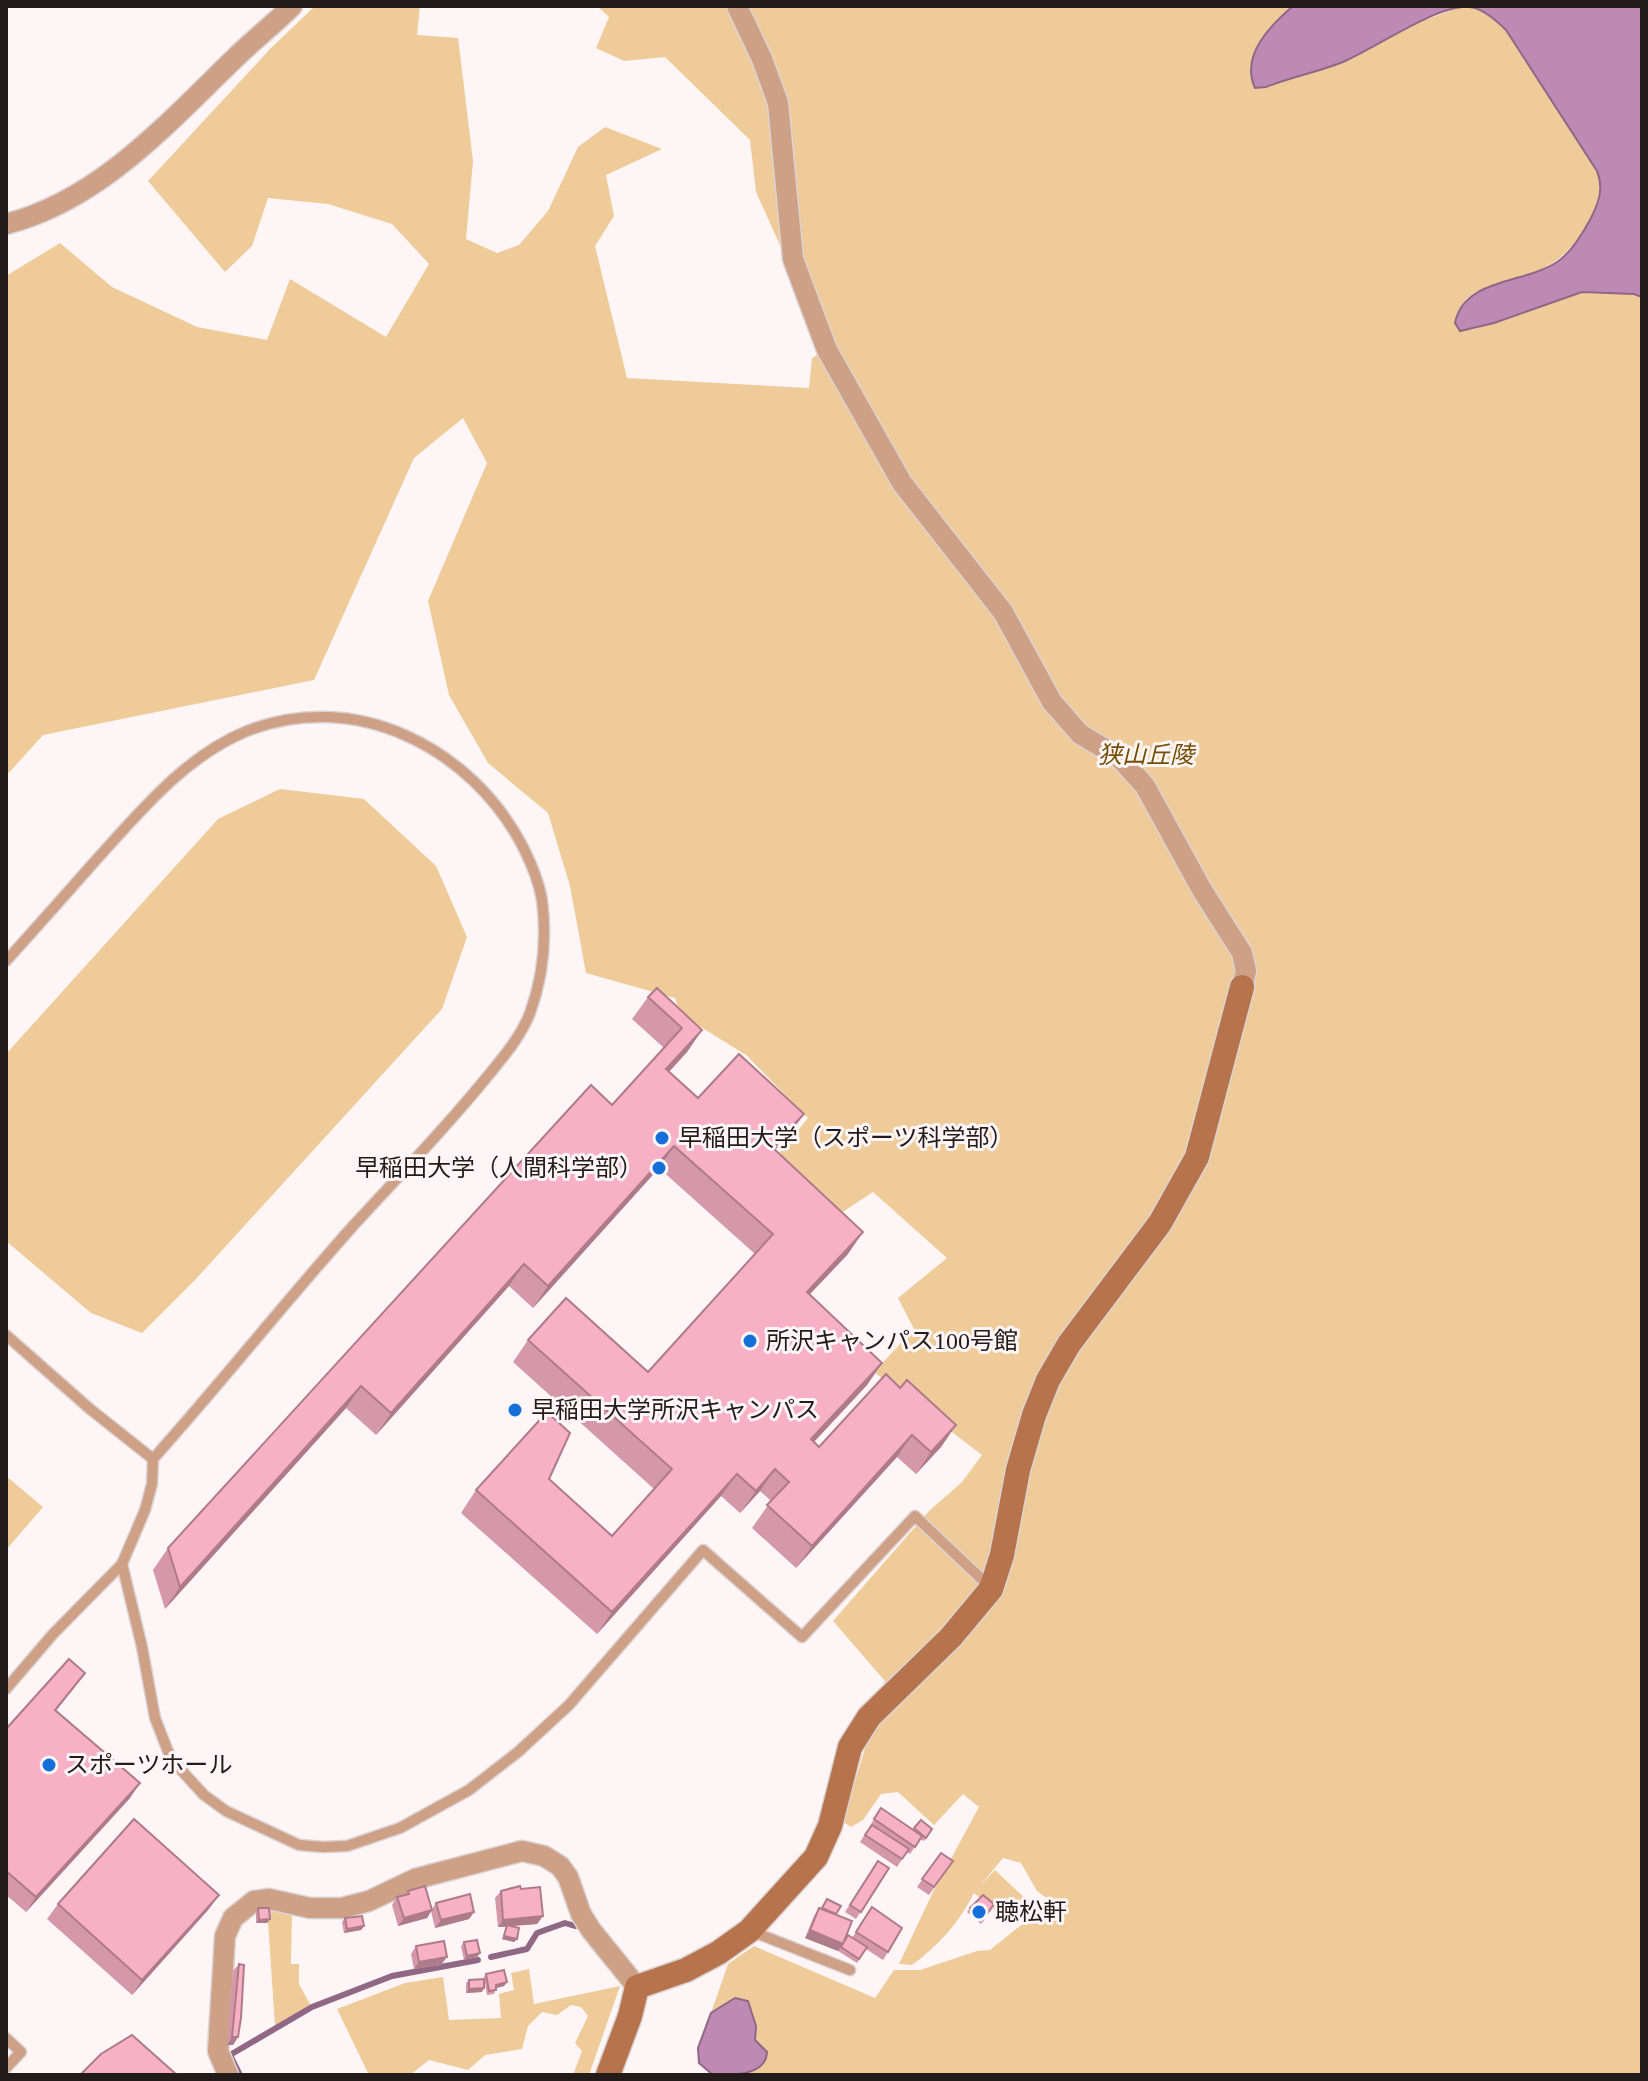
<svg xmlns="http://www.w3.org/2000/svg" width="1648" height="2081" font-family="'Times New Roman','Noto Sans JP',serif">
<rect width="100%" height="100%" fill="#fef6f6"/>
<g fill="#eecb98">
<path d="M315 6H420L417 35 458 38 473 161 466 239 497 253 519 245 548 211 578 147 605 127 662 149 606 175 614 216 595 246 627 378 809 388 812 358 827 349 756 192 750 140 665 57 624 61 596 48 609 17 597 6H1293C1265 31 1254 43 1253 83L1266 87 1345 61 1412 25 1457 8 1472 7 1496 20 1506 30 1597 171C1604 188 1599 202 1591 218 1560 274 1531 273 1475 292L1466 299 1457 313 1472 330 1582 292 1634 294 1642 297V2075H741L763 2065 765 2049 755 2040 756 2026 748 2001 735 1998 711 2013 728 1964 754 1946 875 1998 894 1970H920L977 1951 990 1950 1040 1910 1056 1905 1037 1891 1021 1863 1003 1858 979 1887 995 1870 1031 1904 1010 1923 974 1893C959 1923 939 1945 912 1965L899 1964 933 1892 979 1807 963 1794 934 1825 898 1792 881 1794 863 1820 851 1827 843 1822 885 1681 833 1621 929 1511 962 1482 982 1455 874 1372 914 1329 898 1298 947 1258 873 1192 838 1215 774 1159 808 1118 746 1055 680 1014 675 998 586 973 570 886 548 813 488 763 449 695 428 601 487 463 463 418 414 458 314 680 43 735 6 776V276L60 243 112 287 197 327 267 340 290 279 386 337 429 264 392 224 328 204 268 198 252 246 225 272 148 181 271 48Z"/>
<polygon points="280,789 364,799 436,866 467,937 442,1009 195,1280 142,1333 91,1313 6,1241 6,1054 218,819"/>
<polygon points="6,1476 43,1507 6,1550"/>
<polygon points="267,1907 292,1913 291,1964 299,1964 299,1984 311,2006 275,2026"/>
<polygon points="529,1969 534,2004 620,1986 589,2075 573,2075 582,2051 575,2043 588,2016 581,2007 571,2005 557,2015 542,2012 528,2026 522,2049 485,2055 468,2070 429,2060 410,2075 369,2075 337,2009 405,1983 443,1977 449,2020 501,2018 499,1994 514,1990 511,1973"/>
</g>
<g fill="#bf89b5" stroke="#906886" stroke-width="2">
<path d="M1293 6H1642V297L1634 294 1582 292 1494 323 1460 331 1455 323C1464 278 1524 284 1557 262 1571 253 1583 233 1591 218 1599 202 1604 188 1597 171L1506 30C1497 21 1482 8 1469 7 1438 4 1374 49 1343 62 1318 72 1291 77 1266 87L1255 88C1240 55 1271 25 1293 6Z"/>
<path d="M735 1998 748 2001 756 2026 755 2040 767 2052C766 2076 732 2075 713 2075L699 2063 698 2048 711 2013Z"/>
</g>
<g fill="none" stroke-linecap="round" stroke-linejoin="round">
<g stroke="#906886" stroke-width="6">
<polyline points="491,1957 527,1949 537,1933 565,1923 575,1926"/>
<polyline points="240,2075 230,2055 312,2007 392,1976 478,1960"/>
</g>
<defs>
<g id="lane">
<path d="M6 961C36 928 66 894 96 860 139 813 185 756 247 731 355 688 472 748 523 847 531 863 539 882 542 900 547 939 543 977 530 1013 520 1039 499 1062 482 1083 441 1133 396 1179 353 1226 285 1302 221 1383 153 1459L152 1484 145 1510 122 1564 53 1634 6 1689"/>
<polyline points="6,1335 90,1409 153,1459"/>
<polyline points="122,1564 142,1647 155,1718 171,1759 204,1795 226,1811 299,1845 323,1847 347,1846 400,1828 469,1790 518,1752 569,1705 703,1550 802,1637 915,1516 990,1587"/>
<polyline points="751,1931 850,1970"/>
<polyline points="6,2038 21,2052 6,2068"/>
</g>
<g id="street">
<polyline points="737,6 762,59 778,103 793,259 827,350 902,483 1003,612 1052,702 1080,734 1120,758 1145,786 1202,890 1242,953 1246,971 1242,987"/>
<path d="M6 224C98 201 167 124 233 60 252 41 273 25 292 6"/>
<polyline points="228,2075 218,2051 225,1936 233,1918 254,1901 269,1899 310,1908 342,1908 369,1901 415,1879 522,1851 544,1856 560,1866 568,1877 581,1914 591,1930 637,1987"/>
</g>
<polyline id="secondary" points="608,2075 630,2016 637,1987 686,1970 718,1953 749,1931 816,1857 830,1826 850,1747 869,1717 951,1637 991,1589 1002,1555 1018,1470 1034,1415 1048,1380 1069,1344 1160,1223 1197,1157 1242,987"/>
</defs>
<use href="#lane" stroke="#dbd3d3" stroke-width="13"/>
<use href="#street" stroke="#dbd3d3" stroke-width="23"/>
<use href="#secondary" stroke="#dbd3d3" stroke-width="27"/>
<use href="#lane" stroke="#cea086" stroke-width="10"/>
<use href="#street" stroke="#cea086" stroke-width="20"/>
<use href="#secondary" stroke="#b6734c" stroke-width="24"/>
</g>
<g fill="#d597aa">
<polygon points="648,997 702,1030 687,1052 669,1072 698,1098 804,1114 788,1136 775,1150 848,1254 809,1295 882,1363 867,1385 814,1442 819,1447 900,1388 956,1425 941,1447 916,1474 897,1457 796,1568 752,1528 771,1501 760,1491 740,1513 721,1496 597,1634 461,1513 476,1490 549,1479 612,1536 654,1489 513,1362 528,1340 648,1372 755,1254 659,1168 533,1308 509,1286 376,1435 346,1408 165,1609 153,1570 168,1548 612,1105 664,1048 632,1019"/>
<polygon points="74,1688 56,1711 130,1798 26,1912 6,1895 6,1729"/>
<polygon points="881,1808 913,1830 921,1820 932,1829 924,1841 920,1839 910,1854 907,1852 897,1867 860,1842"/>
<polygon points="941,1853 953,1861 929,1895 917,1887"/>
<polygon points="878,1861 889,1868 856,1919 845,1912"/>
<polygon points="521,1889 543,1916 537,1924 512,1926 517,1939 514,1942 502,1939 506,1927 498,1927 495,1898 501,1891"/>
<polygon points="408,1891 432,1909 436,1903 474,1912 469,1919 435,1928 431,1911 427,1918 398,1926 392,1905 397,1897 405,1895"/>
<polygon points="219,1895 208,1910 132,1995 47,1919 58,1904"/>
<polygon points="827,1899 836,1915 843,1944 838,1951 805,1938 814,1916 819,1908 821,1909"/>
<polygon points="994,1904 981,1924 967,1912 970,1908"/>
<polygon points="872,1907 888,1952 883,1960 866,1949 857,1963 838,1951 848,1935 852,1938"/>
<polygon points="258,1908 270,1919 267,1923 256,1923 256,1912"/>
<polygon points="345,1918 364,1926 361,1930 344,1933 342,1922"/>
<polygon points="464,1942 480,1953 477,1957 464,1960 461,1946"/>
<polygon points="416,1946 441,1965 414,1969 411,1954"/>
<polygon points="239,1964 238,2037 233,2045 227,2045 233,1971"/>
<polygon points="486,1974 507,1982 504,1986 496,1988 494,1994 487,1995 484,1977"/>
<polygon points="469,1980 482,1992 466,1993 466,1983"/>
</g>
<g fill="#ae7b8b">
<polygon points="702,1030 687,1052 651,1091 666,1069"/>
<polygon points="804,1114 788,1136 757,1169 772,1147"/>
<polygon points="674,1146 659,1168 533,1308 548,1286"/>
<polygon points="863,1232 848,1254 791,1314 807,1292"/>
<polygon points="524,1264 509,1286 376,1435 391,1413"/>
<polygon points="882,1363 867,1385 796,1461 811,1439"/>
<polygon points="361,1386 346,1408 165,1609 180,1587"/>
<polygon points="956,1425 941,1447 916,1474 931,1452"/>
<polygon points="912,1435 897,1457 796,1568 812,1546"/>
<polygon points="775,1469 760,1491 740,1513 756,1491"/>
<polygon points="737,1474 721,1496 597,1634 612,1612"/>
<polygon points="140,1783 130,1798 26,1912 36,1897"/>
<polygon points="219,1895 208,1910 132,1995 142,1980"/>
<polygon points="432,1910 427,1918 398,1926 404,1918"/>
<polygon points="474,1912 469,1919 435,1928 441,1920"/>
<polygon points="543,1916 537,1924 498,1927 503,1920"/>
<polygon points="270,1919 267,1923 256,1923 259,1920"/>
<polygon points="364,1926 361,1930 344,1933 347,1929"/>
<polygon points="810,1930 843,1944 838,1951 805,1938"/>
<polygon points="504,1936 517,1939 514,1942 502,1939"/>
<polygon points="480,1953 477,1957 464,1960 467,1956"/>
<polygon points="447,1957 441,1965 414,1969 419,1962"/>
<polygon points="507,1982 504,1986 493,1989 496,1985"/>
<polygon points="484,1988 482,1992 466,1993 469,1989"/>
<polygon points="232,2037 238,2037 233,2045 227,2045"/>
</g>
<g fill="#f8b0c6" stroke="#ae7b8b" stroke-width="2">
<polygon points="657,988 702,1030 666,1069 698,1098 739,1054 804,1114 772,1147 863,1232 807,1292 882,1363 811,1439 819,1447 886,1374 900,1388 907,1380 956,1425 931,1452 912,1435 812,1546 767,1505 789,1482 775,1469 756,1491 737,1474 612,1612 476,1490 547,1412 570,1433 549,1479 612,1536 672,1469 528,1340 566,1298 648,1372 773,1234 674,1146 548,1286 524,1264 391,1413 361,1386 180,1587 168,1548 591,1085 612,1105 682,1028 648,997"/>
<polygon points="69,1659 85,1673 55,1710 140,1783 36,1897 6,1871 6,1729"/>
<polygon points="881,1808 922,1836 915,1847 874,1819"/>
<polygon points="134,1819 219,1895 142,1980 58,1904"/>
<polygon points="921,1820 932,1829 926,1838 914,1828"/>
<polygon points="872,1825 909,1849 902,1859 865,1835"/>
<polygon points="941,1853 953,1861 934,1887 922,1879"/>
<polygon points="878,1861 889,1868 861,1912 850,1905"/>
<polygon points="425,1886 432,1910 404,1918 397,1897 409,1894 408,1891"/>
<polygon points="520,1886 521,1889 540,1887 543,1916 503,1920 501,1891"/>
<polygon points="470,1894 474,1912 441,1920 436,1903"/>
<polygon points="983,1895 994,1904 983,1920 970,1908"/>
<polygon points="827,1899 841,1906 836,1914 822,1908"/>
<polygon points="872,1907 902,1928 888,1952 856,1932"/>
<polygon points="258,1908 269,1908 270,1919 259,1920"/>
<polygon points="819,1908 852,1921 843,1944 810,1930"/>
<polygon points="362,1916 364,1926 347,1929 345,1918"/>
<polygon points="507,1925 519,1928 517,1939 504,1936"/>
<polygon points="848,1935 867,1947 859,1959 841,1947"/>
<polygon points="477,1940 480,1953 467,1956 464,1942"/>
<polygon points="444,1941 447,1957 419,1962 416,1946"/>
<polygon points="239,1964 244,1965 241,2018 238,2037 232,2037"/>
<polygon points="504,1970 507,1982 496,1985 496,1990 489,1991 486,1974"/>
<polygon points="484,1979 484,1988 469,1989 469,1980"/>
<polygon points="132,2035 177,2075 80,2075 101,2054"/>
</g>
<g fill="#146fd8" stroke="#fef6f6" stroke-width="3">
<circle cx="662" cy="1138" r="8"/>
<circle cx="659" cy="1168" r="8"/>
<circle cx="750" cy="1341" r="8"/>
<circle cx="515" cy="1410" r="8"/>
<circle cx="49" cy="1765" r="8"/>
<circle cx="979" cy="1912" r="8"/>
</g>
<g text-anchor="middle" dominant-baseline="central" stroke-width="6" stroke-linejoin="round" paint-order="stroke">
<g font-size="24" font-style="italic" fill="#744e02" stroke="#fef6f6">
<text x="1146" y="755">狭山丘陵</text>
</g>
<g font-size="24" fill="#221b1a" stroke="#fef6f6" text-anchor="start">
<text x="678" y="1138">早稲田大学（スポーツ科学部）</text>
<text x="643" y="1168" text-anchor="end">早稲田大学（人間科学部）</text>
<text x="766" y="1341">所沢キャンパス100号館</text>
<text x="531" y="1410">早稲田大学所沢キャンパス</text>
<text x="65" y="1765">スポーツホール</text>
<text x="995" y="1912">聴松軒</text>
</g>
</g>
<rect width="1648" height="2081" fill="none" stroke="#221b1a" stroke-width="16"/>
</svg>
